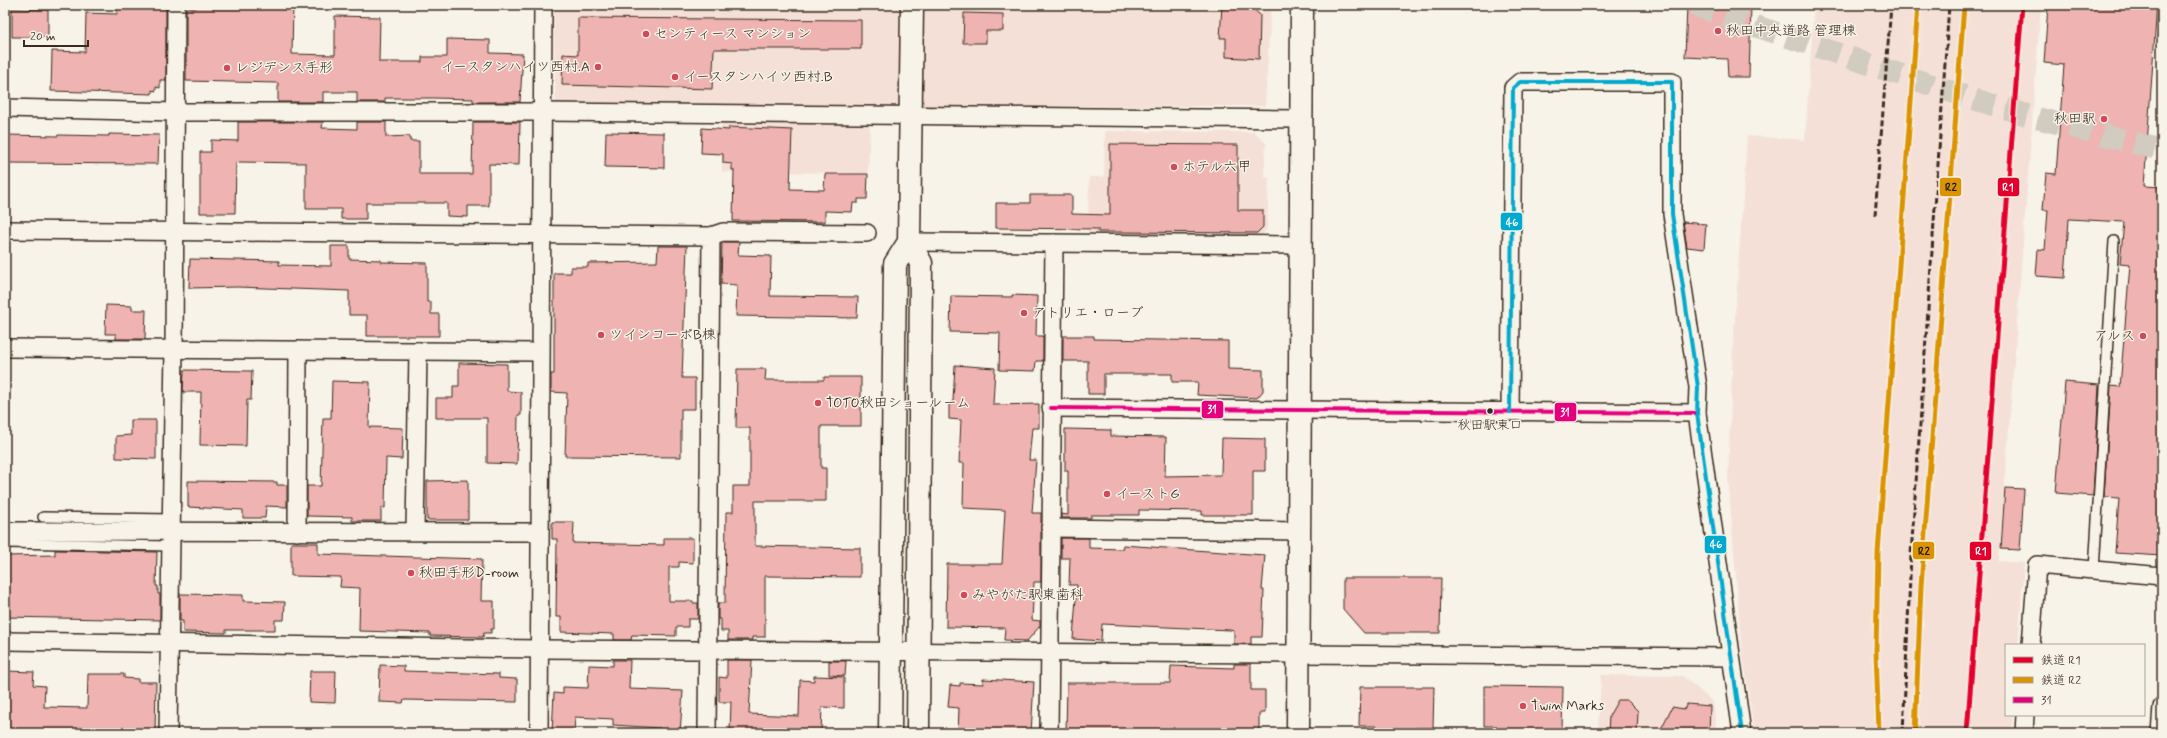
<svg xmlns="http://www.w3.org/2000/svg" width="2167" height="738" font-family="Mynerve,'Klee One',sans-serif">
<rect width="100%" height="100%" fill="#f7f3e8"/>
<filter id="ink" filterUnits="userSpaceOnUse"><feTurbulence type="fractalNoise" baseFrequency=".025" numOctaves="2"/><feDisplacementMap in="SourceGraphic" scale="8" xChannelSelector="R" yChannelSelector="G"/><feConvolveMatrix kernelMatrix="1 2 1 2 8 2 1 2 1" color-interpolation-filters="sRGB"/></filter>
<g filter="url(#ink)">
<g fill="#f5e0d8">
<polygon points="553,5 1271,5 1265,106 871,107 868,173 722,172 721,120 556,117"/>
<polygon points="1814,5 2041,5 1999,561 2024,563 2018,645 2006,645 2006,715 2013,715 2011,733 1754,733 1741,641 1728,476 1733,346 1747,136 1805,140"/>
<polygon points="1105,131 1253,132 1266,143 1264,177 1269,178 1267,229 1262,235 1088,234 1089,177 1104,177"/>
<polygon points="1601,675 1683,676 1713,702 1717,733 1598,733"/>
</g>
<g fill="#efb3b1" stroke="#3b2a1e">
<polygon points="117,5 159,5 159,7 166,7 166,80 160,80 160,88 156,87 156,91 152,90 152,94 51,91 52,51 85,52 86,13 117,14"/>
<polygon points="197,5 293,5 292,54 335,55 335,16 380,17 379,62 422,62 422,57 447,57 447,39 490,40 490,53 523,54 520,102 473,102 473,99 434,98 385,98 385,102 357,102 357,92 323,92 323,102 278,102 278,83 186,81 186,8 196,8"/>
<polygon points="1222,5 1249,5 1260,15 1259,59 1226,57 1226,38 1220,38"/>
<polygon points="1687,5 1751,5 1749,77 1728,77 1727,59 1685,57"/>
<polygon points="2048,5 2157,5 2144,186 2162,187 2162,556 2115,553 2119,498 2104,497 2111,386 2120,387 2130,264 2120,263 2124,222 2069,219 2065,278 2036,276 2038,249 2045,250 2048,210 2043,210 2046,173 2056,174 2064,65 2044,63"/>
<polygon points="12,9 48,10 48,37 12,37"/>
<polygon points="964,13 1003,14 1003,31 986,31 986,43 963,43"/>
<polygon points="578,18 861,20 861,49 714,49 712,89 562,85 563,54 578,55"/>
<polygon points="238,122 323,122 322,128 357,129 357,122 386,122 386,137 410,136 410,141 419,141 419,174 472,174 473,122 520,122 519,165 489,164 489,206 468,206 468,217 447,216 447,203 366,203 366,219 341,219 341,209 306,209 306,163 240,162 236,163 235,213 200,213 200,152 211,152 211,140 238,141"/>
<polygon points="729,127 792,130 790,189 824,190 825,174 868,174 867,199 858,199 858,203 853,203 852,212 825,211 825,222 733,221 734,170 732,170 732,164 723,163 723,154 701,153 702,128 729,130"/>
<polygon points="606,132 664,133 664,168 605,167"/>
<polygon points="109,134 159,135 158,164 5,163 5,135 58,136 58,135 109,136"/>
<polygon points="1110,144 1238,145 1238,210 1263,210 1263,227 1257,233 1111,232 1098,232 1098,229 996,228 996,203 1030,203 1030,195 1072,195 1072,214 1110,215"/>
<polygon points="1683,222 1706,224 1704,249 1687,247"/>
<polygon points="725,242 739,242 738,255 771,256 770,296 858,297 857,318 736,316 737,285 721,284 722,243"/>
<polygon points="331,246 349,246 349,259 381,260 381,262 427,263 427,302 431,302 431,314 439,314 439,336 367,336 367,315 349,315 349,291 237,287 189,288 190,259 279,261 279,265 331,266"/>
<polygon points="658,246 687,246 682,378 695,378 695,409 681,409 681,457 565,456 567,393 551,392 551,374 554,374 554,273 571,273 571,267 588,267 588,263 657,262"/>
<polygon points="1012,295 1037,296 1036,336 1043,336 1043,361 1036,361 1035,371 999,370 1000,333 950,332 951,296 1012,297"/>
<polygon points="106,305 132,306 132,310 146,310 145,339 116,339 116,334 105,334"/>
<polygon points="1063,336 1094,336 1094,339 1228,341 1228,369 1263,370 1263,391 1257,398 1197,395 1198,382 1172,382 1172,374 1104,374 1104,394 1088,394 1088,361 1063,361"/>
<polygon points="459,363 507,364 507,391 521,392 521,415 518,415 517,464 487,463 487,418 436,418 436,398 453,398 453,386 459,386"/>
<polygon points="955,365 995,368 993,405 1039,404 1039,428 1032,428 1029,460 1036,460 1032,513 1041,513 1041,582 1034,582 1032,620 1040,621 1040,626 1027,641 1004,640 1005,628 946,627 947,564 1002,564 1005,510 963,508 964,463 959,463 961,420 949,419 949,404 953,401"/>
<polygon points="737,369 766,369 765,380 824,380 824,377 861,377 861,426 821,426 821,468 826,468 826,501 755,501 755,546 860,548 860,577 765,576 765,637 752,637 752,640 728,640 728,631 721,631 721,619 718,619 718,603 725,603 726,512 733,512 733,486 750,486 750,428 736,428"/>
<polygon points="184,370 252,371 251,400 247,400 246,446 200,445 201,392 183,392"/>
<polygon points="332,381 370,382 369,427 403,428 402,459 386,458 385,508 381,508 381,521 352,521 352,517 307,516 307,486 321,486 323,418 331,418"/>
<polygon points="2065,382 2099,385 2093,496 2056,493"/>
<polygon points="131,420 156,420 156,459 116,458 116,436 131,435"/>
<polygon points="1065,429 1111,430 1111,436 1166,437 1165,476 1221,475 1222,438 1265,439 1265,471 1253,471 1253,515 1202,515 1202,511 1139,510 1139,515 1091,515 1091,518 1061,518 1061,514 1068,515 1068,471 1065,471"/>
<polygon points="468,480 468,520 427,520 427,481"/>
<polygon points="188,481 277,482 277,485 287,485 287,507 266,506 265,518 243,518 243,510 188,507"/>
<polygon points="2005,488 2024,489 2020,550 2001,549"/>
<polygon points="552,522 574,522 573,543 664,545 664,538 693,538 693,563 679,562 679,567 669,567 669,601 693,601 693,603 698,603 698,619 688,619 688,627 676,627 676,636 632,635 631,640 614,640 614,634 561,632 561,617 556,617 557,539 552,539"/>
<polygon points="1061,538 1089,538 1089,548 1122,549 1123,545 1265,555 1262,590 1264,590 1262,637 1251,637 1251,644 1234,644 1234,631 1230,630 1102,624 1101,641 1073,639 1077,585 1069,585 1070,558 1061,558"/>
<polygon points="291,543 318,543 318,554 482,559 481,601 494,601 494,629 491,629 491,633 484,633 483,637 430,636 430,633 359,631 360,588 340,587 341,577 291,576"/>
<polygon points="55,550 157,552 156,586 158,586 158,594 160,594 160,620 5,617 5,556 55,555"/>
<polygon points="1343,578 1441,578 1440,633 1364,633 1343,609"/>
<polygon points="180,594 243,595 243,601 285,602 284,620 275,620 275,630 226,630 226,633 183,632 183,621 180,621"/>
<polygon points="613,660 630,660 629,689 683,691 680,733 660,733 660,728 613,725 613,719 575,717 574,733 552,733 554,693 563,694 563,687 588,688 589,665 613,666"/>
<polygon points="727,660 752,660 749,714 799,716 800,680 814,681 814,676 844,677 844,708 822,707 821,733 730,733 731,702 719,702 719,677 727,678"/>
<polygon points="829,661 846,661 845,676 829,675"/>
<polygon points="1234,664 1251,664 1251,690 1265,690 1265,713 1259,713 1259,733 1066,733 1067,683 1170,683 1171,666 1234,668"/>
<polygon points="380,665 404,666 404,671 499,674 499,678 517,679 517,702 404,700 403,703 379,702"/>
<polygon points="5,671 34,672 33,685 45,686 44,707 87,708 88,674 124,674 124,678 138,679 138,682 156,682 155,733 5,733"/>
<polygon points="310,671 336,671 335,703 309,702"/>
<polygon points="983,679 1034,682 1031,733 958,733 959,708 948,707 950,685 960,686 960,683 983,684"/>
<polygon points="1484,686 1563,687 1562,730 1543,730 1543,733 1496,733 1496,726 1484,726"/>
<polygon points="1360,687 1434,687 1433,728 1416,728 1416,733 1377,733 1377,726 1359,726"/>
<polygon points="1618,700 1627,700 1638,711 1637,733 1608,733 1609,716"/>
<polygon points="1687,704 1710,706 1709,733 1659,733 1672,707 1684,709"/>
</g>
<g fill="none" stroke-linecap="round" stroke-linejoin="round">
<polyline stroke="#d1cbc0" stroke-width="22" stroke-dasharray="22 11" stroke-linecap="butt" points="1693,5 1970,98 2037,118 2162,150"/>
<defs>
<g id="lane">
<polyline points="43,517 171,519"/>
<polyline points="5,543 171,546"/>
<polyline points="2094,570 2114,241"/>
</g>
<g id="street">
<polyline points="5,108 176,112 543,112 1302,119"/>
<polyline points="5,230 711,236 707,733"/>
<polyline points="711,236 723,232 867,233"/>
<polyline points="909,242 1302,245"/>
<polyline points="5,348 540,352"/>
<polyline points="1051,408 1697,413"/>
<polyline points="1510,412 1513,88 1520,82 1672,82 1672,214 1698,387 1697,413 1742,733"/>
<polyline points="1050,528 1299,531"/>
<polyline points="5,531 539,532"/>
<polyline points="415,531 418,351"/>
<polyline points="297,532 298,350"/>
<polyline points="5,641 539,649 1731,657"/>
<polyline points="2031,645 2037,565 2162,576"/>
<polyline points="168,733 174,349 176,5"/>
<polyline points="539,733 543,5"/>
<polyline points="1049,733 1054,243"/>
<polyline points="2024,733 2025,715"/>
<polyline points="2160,733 2162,707"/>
</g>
<g id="secondary">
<polyline points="909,242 921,263 918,733"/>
<polyline points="890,733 895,264 909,242 912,5"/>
<polyline points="1298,733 1302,5"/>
</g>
</defs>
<use href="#lane" stroke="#3b2a1e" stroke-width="12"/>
<use href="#street" stroke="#3b2a1e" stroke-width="20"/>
<use href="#secondary" stroke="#3b2a1e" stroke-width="25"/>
<use href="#lane" stroke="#f7f3e8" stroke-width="9"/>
<use href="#street" stroke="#f7f3e8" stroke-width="17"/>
<use href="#secondary" stroke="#f7f3e8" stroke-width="22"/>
<g stroke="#3b2a1e" stroke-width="3" stroke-dasharray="6 3" stroke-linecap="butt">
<polyline points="1875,216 1891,5"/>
<polyline points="1879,733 1876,652 1878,553 1918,5"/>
<polyline points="1903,733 1911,555 1949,5"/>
<polyline points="1967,733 2016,90"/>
</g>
<defs>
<polyline id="bus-1" points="1051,408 1697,413"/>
<polyline id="bus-2" points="1510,412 1513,88 1520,82 1672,82 1672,214 1698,387 1697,413 1742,733"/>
</defs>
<use href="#bus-1" stroke="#f7f3e8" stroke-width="7"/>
<use href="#bus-2" stroke="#f7f3e8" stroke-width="7"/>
<use href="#bus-1" stroke="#e5007d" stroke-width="4"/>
<use href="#bus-2" stroke="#00a9ce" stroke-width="4"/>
<defs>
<polyline id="rail-1" points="1967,733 2022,5"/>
<g id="rail-2">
<polyline points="1879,733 1876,652 1878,553 1918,5"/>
<polyline points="1915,733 1921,586 1964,5"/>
</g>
</defs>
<use href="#rail-1" stroke="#f7f3e8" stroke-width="8"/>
<use href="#rail-2" stroke="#f7f3e8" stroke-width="8"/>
<use href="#rail-1" stroke="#e4002b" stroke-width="5"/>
<use href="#rail-2" stroke="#db9304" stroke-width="5"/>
</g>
</g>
<g fill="#d1495b" stroke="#f7f3e8" stroke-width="1.5">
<circle cx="1718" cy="31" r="4"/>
<circle cx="646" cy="34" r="4"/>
<circle cx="598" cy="67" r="4"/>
<circle cx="227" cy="68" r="4"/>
<circle cx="675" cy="77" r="4"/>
<circle cx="2104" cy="119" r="4"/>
<circle cx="1174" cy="167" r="4"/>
<circle cx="1024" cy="313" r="4"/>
<circle cx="601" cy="335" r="4"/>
<circle cx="2143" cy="336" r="4"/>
<circle cx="818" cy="403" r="4"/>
<circle cx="1107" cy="494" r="4"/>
<circle cx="411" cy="573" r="4"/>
<circle cx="964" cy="595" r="4"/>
<circle cx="1523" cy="706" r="4"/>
</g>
<circle fill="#3b2a1e" stroke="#f7f3e8" stroke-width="1.5" cx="1490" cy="411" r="3.5"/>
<g text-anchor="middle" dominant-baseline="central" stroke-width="3" stroke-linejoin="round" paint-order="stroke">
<g font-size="13" fill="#3b2a1e" stroke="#f7f3e8">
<text x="1490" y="425">秋田駅東口</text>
</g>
<g font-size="14" fill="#3b2a1e" stroke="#f7f3e8" text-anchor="start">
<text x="1726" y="31">秋田中央道路 管理棟</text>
<text x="654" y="34">センティース マンション</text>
<text x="590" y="67" text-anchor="end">イースタンハイツ西村.A</text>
<text x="235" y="68">レジデンス手形</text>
<text x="683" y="77">イースタンハイツ西村.B</text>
<text x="2096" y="119" text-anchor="end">秋田駅</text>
<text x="1182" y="167">ホテル六甲</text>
<text x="1032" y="313">アトリエ・ローブ</text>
<text x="609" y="335">ツインコーポB棟</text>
<text x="2135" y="336" text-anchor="end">アルス</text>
<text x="826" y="403">TOTO秋田ショールーム</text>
<text x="1115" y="494">イーストG</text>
<text x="419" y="573">秋田手形D-room</text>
<text x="972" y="595">みやがた駅東歯科</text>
<text x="1531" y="706">Twin Marks</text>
</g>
</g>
<g stroke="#f7f3e8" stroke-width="1.5">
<rect x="1939" y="177" width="23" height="20" rx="4" fill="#db9304"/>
<rect x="1997" y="177" width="23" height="20" rx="4" fill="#e4002b"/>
<rect x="1500" y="212" width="23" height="19" rx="4" fill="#00a9ce"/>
<rect x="1201" y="400" width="23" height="19" rx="4" fill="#e5007d"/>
<rect x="1554" y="402" width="23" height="20" rx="4" fill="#e5007d"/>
<rect x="1704" y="535" width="23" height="19" rx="4" fill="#00a9ce"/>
<rect x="1912" y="541" width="23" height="19" rx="4" fill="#db9304"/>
<rect x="1969" y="541" width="23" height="20" rx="4" fill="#e4002b"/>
</g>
<g font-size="11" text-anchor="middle" font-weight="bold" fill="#fff">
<text x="2008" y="191">R1</text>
<text x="1512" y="226">46</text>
<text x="1212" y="413">31</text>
<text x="1565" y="416">31</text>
<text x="1716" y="548">46</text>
<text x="1981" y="555">R1</text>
</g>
<g font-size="11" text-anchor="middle" font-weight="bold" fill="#111">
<text x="1951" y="191">R2</text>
<text x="1924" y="555">R2</text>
</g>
<rect width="2167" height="738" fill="none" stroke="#f7f3e8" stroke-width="20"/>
<rect x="10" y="10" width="2147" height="718" fill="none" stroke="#3b2a1e" stroke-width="1.5" filter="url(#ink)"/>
<rect x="2005" y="644" width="140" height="72" fill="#f7f3e8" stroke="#aca397"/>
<rect x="2013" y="657" width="20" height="6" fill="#e4002b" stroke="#aca397"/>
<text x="2041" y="664" font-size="12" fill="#3b2a1e">鉄道 R1</text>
<rect x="2013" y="677" width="20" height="6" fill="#db9304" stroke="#aca397"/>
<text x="2041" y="684" font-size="12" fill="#3b2a1e">鉄道 R2</text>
<rect x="2013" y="697" width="20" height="6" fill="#e5007d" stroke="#aca397"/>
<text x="2041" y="704" font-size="12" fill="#3b2a1e">31</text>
<path d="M24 40v6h64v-6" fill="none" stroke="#3b2a1e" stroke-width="2"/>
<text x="30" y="40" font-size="12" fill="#3b2a1e" stroke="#f7f3e8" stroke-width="3" paint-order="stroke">20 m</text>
</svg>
